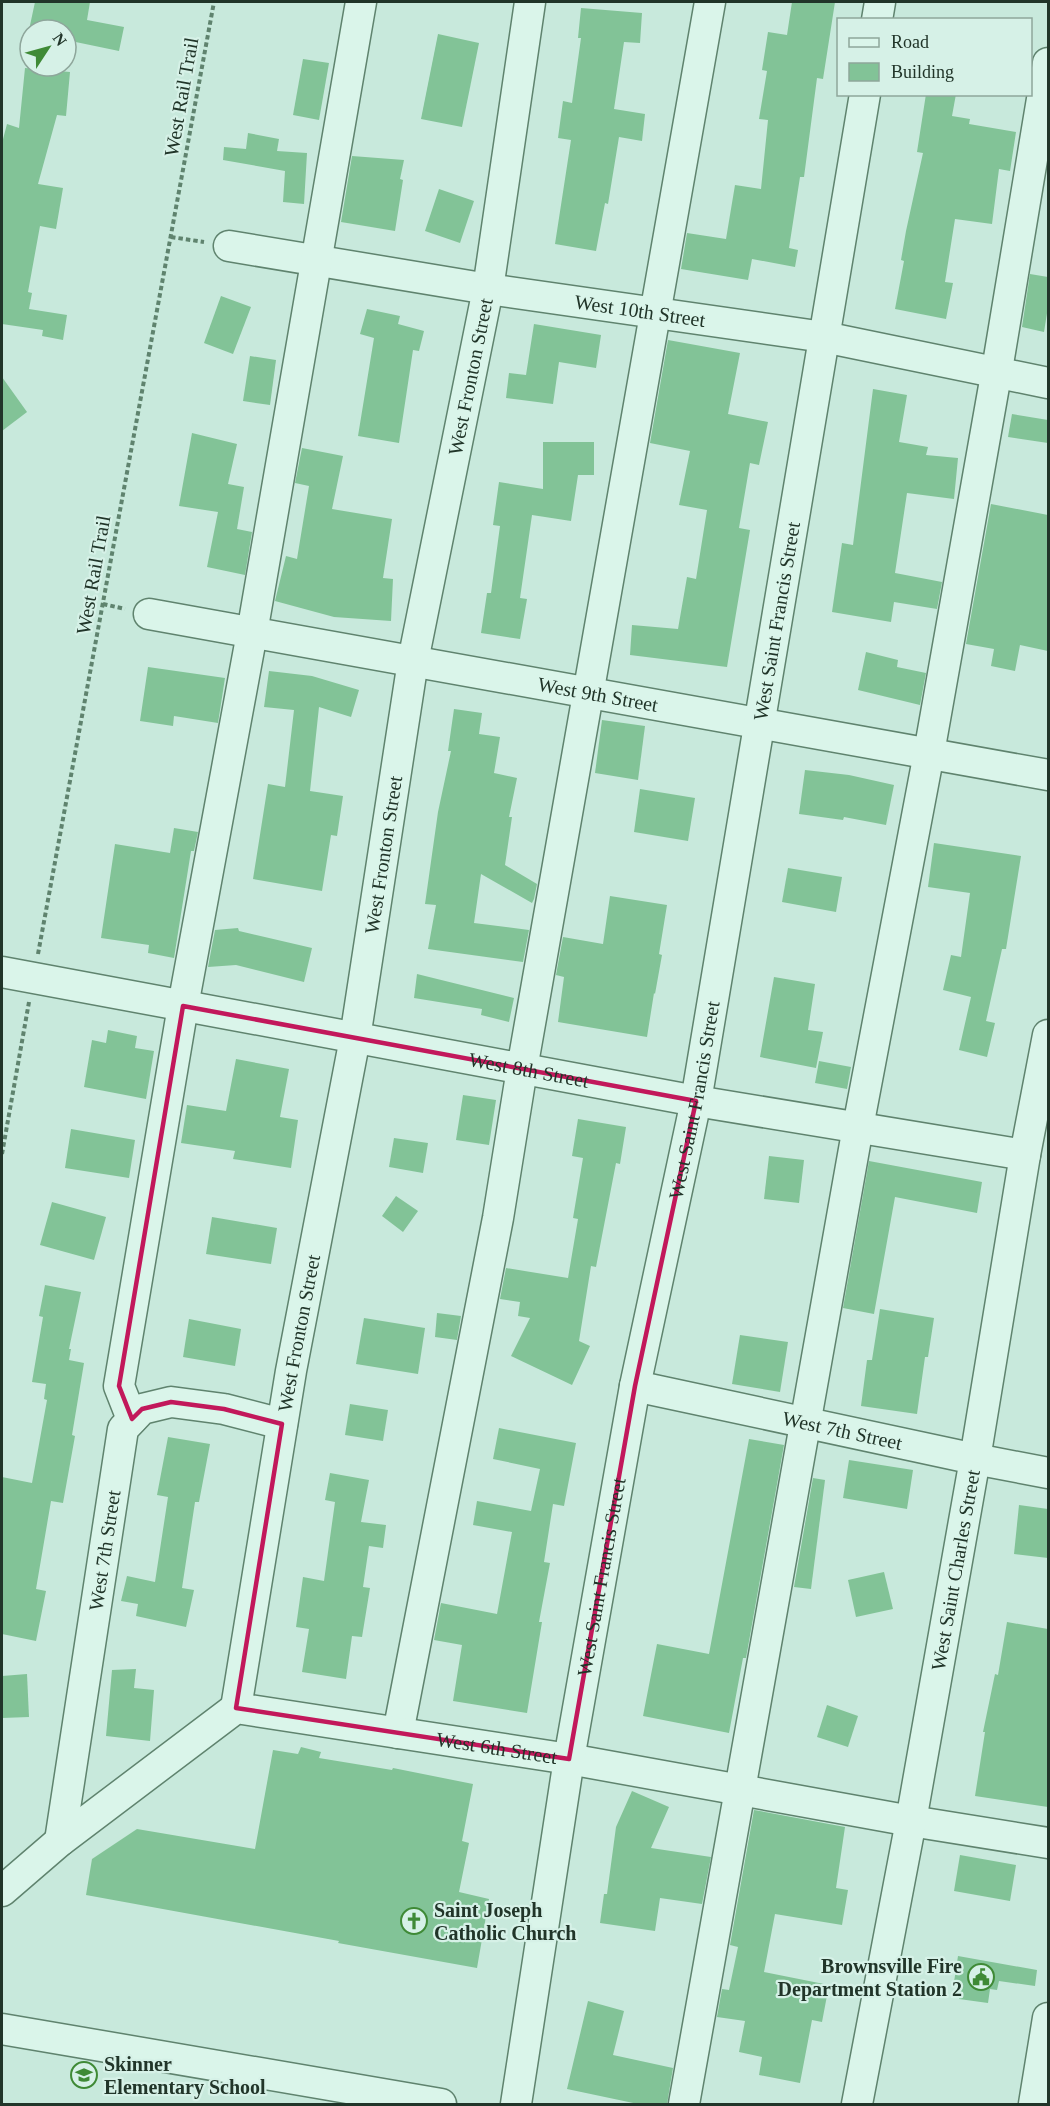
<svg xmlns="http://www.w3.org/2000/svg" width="1050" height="2106" font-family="Georgia,serif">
<rect width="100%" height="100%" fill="#c8e9dc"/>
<g fill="#82c397">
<polygon points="35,2 90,2 87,20 124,27 119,51 66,40 66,30 29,30"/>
<polygon points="792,2 835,2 823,79 817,78 804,177 800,177 789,248 798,250 795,267 752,259 748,280 681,269 687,233 726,239 735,185 761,189 768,120 759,119 767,71 762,70 768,32 787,35"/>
<polygon points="581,8 642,13 640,43 624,42 614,109 645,114 642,141 619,137 608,204 605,203 596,251 555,244 571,140 558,138 563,101 572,103 581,38 578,38"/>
<polygon points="438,34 479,43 462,127 421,119"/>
<polygon points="303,59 329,63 319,120 293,115"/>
<polygon points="25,68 70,72 66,116 57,115 38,184 63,188 56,229 40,226 28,292 32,293 29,309 67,315 63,340 42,336 43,330 2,324 2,143 7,124 19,128"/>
<polygon points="926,94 956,94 952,116 970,119 969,124 1016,132 1010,171 999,169 992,224 955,219 945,282 953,283 946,319 895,309 904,261 901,260 906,231 923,153 917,152"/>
<polygon points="248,133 279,139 277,151 307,153 304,204 283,202 285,171 223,160 224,147 246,149"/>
<polygon points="352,156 404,160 400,179 403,180 395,231 341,222"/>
<polygon points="439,189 474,201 460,243 425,231"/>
<polygon points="1030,274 1048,277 1048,307 1044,332 1022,327"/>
<polygon points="221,296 251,307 233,354 204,343"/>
<polygon points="367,309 400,316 398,324 424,331 419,351 413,350 399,443 358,436 374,338 360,334"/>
<polygon points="534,324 601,335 596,368 559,362 553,404 506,398 509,373 526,375"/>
<polygon points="668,340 740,353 728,414 768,422 759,465 750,463 739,528 750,530 727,667 630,655 632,625 678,629 687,577 696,579 707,510 679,505 690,451 650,443"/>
<polygon points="250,356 276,360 270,405 243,401"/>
<polygon points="2,377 27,412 2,431"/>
<polygon points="873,389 907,395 899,442 928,447 926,455 958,458 954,499 907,493 895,573 942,582 937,609 894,602 891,622 832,612 842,543 853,545"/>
<polygon points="1012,414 1048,420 1048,443 1008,437"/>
<polygon points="192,433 237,444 228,484 244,487 237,529 252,532 245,575 207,567 218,512 179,506"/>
<polygon points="543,442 594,442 594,475 578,475 571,521 532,515 520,598 527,599 520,639 481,633 487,593 491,593 500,526 493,525 499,482 543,489"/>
<polygon points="302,448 343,456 332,509 392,519 383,578 393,579 391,621 334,617 275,601 286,556 297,559 309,486 295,483"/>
<polygon points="991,504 1048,515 1048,651 1020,645 1015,671 991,666 994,649 966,644"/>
<polygon points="866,652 898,660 897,667 926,673 920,705 858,690"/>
<polygon points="148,667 225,678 218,723 174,716 173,726 140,721"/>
<polygon points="269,671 312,676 359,690 351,717 319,707 310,791 343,796 337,836 331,835 322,891 253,879 268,784 285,787 294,710 264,707"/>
<polygon points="454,709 482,713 479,734 500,737 494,773 517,778 509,817 512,817 505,865 537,884 534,899 532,903 481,874 474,923 529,930 523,962 428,949 436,905 425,904 438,812 451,751 448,751"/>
<polygon points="602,720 645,726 638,780 595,773"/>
<polygon points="805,770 849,775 894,785 886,825 844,817 843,820 799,814"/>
<polygon points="640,789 695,798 688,841 634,832"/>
<polygon points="174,828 198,832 194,851 191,851 174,958 148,953 149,945 101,938 115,844 170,853"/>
<polygon points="934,843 1021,856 1006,949 1002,949 986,1021 995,1023 987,1057 959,1050 971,997 943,990 951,955 961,957 970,893 928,887"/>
<polygon points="788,868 842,877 836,912 782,902"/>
<polygon points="610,896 667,905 659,954 662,955 655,994 654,993 647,1037 558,1022 564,977 556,975 563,937 603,944"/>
<polygon points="238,928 239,931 312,948 304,982 236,965 208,967 215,930"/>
<polygon points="417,974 514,998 509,1022 481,1015 482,1009 414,998"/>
<polygon points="774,977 815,984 808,1030 823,1032 816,1068 760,1057"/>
<polygon points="108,1030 137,1036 135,1048 154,1051 146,1099 84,1087 92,1040 106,1043"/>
<polygon points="236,1059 289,1069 280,1117 298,1120 291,1168 233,1159 235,1151 181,1143 187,1105 226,1111"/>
<polygon points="819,1061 851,1067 847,1089 815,1083"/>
<polygon points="463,1095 496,1100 489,1145 456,1140"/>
<polygon points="578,1119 626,1127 620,1164 616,1163 596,1267 591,1266 579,1341 590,1346 572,1385 511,1356 530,1318 518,1316 520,1302 500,1299 506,1268 568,1278 578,1219 573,1218 583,1158 572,1156"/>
<polygon points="71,1129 135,1140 129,1178 65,1168"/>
<polygon points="394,1138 428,1143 423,1173 389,1167"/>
<polygon points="769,1156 804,1160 799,1203 764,1199"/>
<polygon points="869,1161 982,1182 977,1213 895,1197 874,1314 843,1308"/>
<polygon points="396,1196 418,1211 403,1232 382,1216"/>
<polygon points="52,1202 106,1217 94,1260 40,1245"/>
<polygon points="212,1217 277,1228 271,1264 206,1254"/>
<polygon points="45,1285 81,1292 69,1349 71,1349 69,1360 84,1363 72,1435 75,1436 63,1503 51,1501 36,1589 46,1591 36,1641 2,1634 2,1477 32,1483 47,1400 44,1399 46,1384 32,1382 43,1317 39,1316"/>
<polygon points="880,1309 934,1318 928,1357 925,1357 917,1414 861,1406 867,1360 872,1360"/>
<polygon points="437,1313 461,1316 457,1340 435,1337"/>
<polygon points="364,1318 425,1328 418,1374 356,1364"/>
<polygon points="189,1319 241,1329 235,1366 183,1357"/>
<polygon points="740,1335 788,1342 780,1392 732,1384"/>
<polygon points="350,1404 388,1410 383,1441 345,1435"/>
<polygon points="499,1428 576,1443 564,1506 553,1504 544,1562 550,1563 539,1622 542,1622 527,1713 453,1701 462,1645 434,1640 441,1603 497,1614 512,1532 473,1525 477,1501 531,1511 540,1469 493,1459"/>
<polygon points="168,1437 210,1444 199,1502 195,1502 182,1588 194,1590 186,1627 136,1616 138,1604 121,1601 127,1576 155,1582 168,1497 157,1495"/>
<polygon points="749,1439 784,1445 746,1658 743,1658 729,1733 643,1716 657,1644 709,1654"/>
<polygon points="849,1460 913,1470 907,1509 843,1498"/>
<polygon points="330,1473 369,1480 361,1522 386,1525 383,1548 369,1546 363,1587 370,1588 362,1637 352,1636 346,1679 302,1672 309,1629 296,1627 303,1577 324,1581 335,1502 325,1500"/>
<polygon points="813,1478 825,1480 811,1589 794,1587"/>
<polygon points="1019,1505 1048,1509 1048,1558 1014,1554"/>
<polygon points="884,1572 893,1609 856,1617 848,1580"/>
<polygon points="1007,1622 1048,1629 1048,1807 975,1796 985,1732 983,1732 995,1674 998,1675"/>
<polygon points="136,1669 134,1688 154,1690 150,1741 106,1736 112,1670"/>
<polygon points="27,1674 29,1717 2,1718 2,1676"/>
<polygon points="827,1705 858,1716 848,1747 817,1737"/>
<polygon points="301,1747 321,1752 319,1758 392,1770 393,1768 473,1784 462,1841 469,1843 459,1892 489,1899 477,1968 338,1943 339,1941 86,1895 92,1859 137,1829 255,1849 273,1750 298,1754"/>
<polygon points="632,1791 669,1807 651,1848 711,1857 702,1904 660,1898 655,1931 600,1923 604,1894 607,1894 616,1827"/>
<polygon points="754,1810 845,1827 836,1888 848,1890 842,1925 775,1914 764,1972 829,1985 822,2022 812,2020 800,2083 759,2075 762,2057 739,2052 745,2021 717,2017 722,1989 729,1990 738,1947 730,1945"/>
<polygon points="960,1855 1016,1865 1010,1901 954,1891"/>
<polygon points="958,1956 1037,1970 1035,1986 999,1981 997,1990 990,1989 988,2003 959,1999 962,1983 954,1982"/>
<polygon points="588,2001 624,2011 613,2055 673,2068 667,2104 638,2104 567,2089"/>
</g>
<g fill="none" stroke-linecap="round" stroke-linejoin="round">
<defs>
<g id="minor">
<polyline points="877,20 880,2"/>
<path id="s1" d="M229 246 488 289 824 337 1048 383"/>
<path id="s2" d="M149 614 1048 775"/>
<path id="s3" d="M2 972 696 1101 1025 1155"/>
<path id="s4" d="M635 1386 975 1459 1048 1473"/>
<polyline points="132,1419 119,1386 183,1006 252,633 361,2"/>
<path id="s5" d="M236 1708 291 1371 355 1038 413 661 488 289 530 2"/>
<polyline points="398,1733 498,1218 522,1069 710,2"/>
<path id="s6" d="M60 1841 123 1429 142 1409 171 1402 224 1409 282 1424"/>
<path id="s7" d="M2 1891 60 1841 236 1708 569 1759 911 1821 1048 1843"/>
<polyline points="2,2029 441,2104"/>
<path id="s8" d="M516 2104 569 1759 635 1386 696 1101 865 94"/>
<polyline points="684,2104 858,1127 929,753 999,358 1048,63"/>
<path id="s9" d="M857 2104 911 1821 975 1459 1025 1155 1048 1035"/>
<polyline points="1034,2104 1048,2018"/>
</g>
</defs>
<use href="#minor" stroke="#5f836e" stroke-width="33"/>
<g stroke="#5f836e" stroke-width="4" stroke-dasharray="4.5 3" stroke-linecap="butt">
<polyline points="171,237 204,242"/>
<polyline points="103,604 125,609"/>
<polyline points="38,954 214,2"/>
<polyline points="2,1154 29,1002"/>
</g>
<use href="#minor" stroke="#daf5ea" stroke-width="30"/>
</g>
<path fill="none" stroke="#c2185b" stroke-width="4.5" stroke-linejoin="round" d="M183 1006 696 1101 635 1386 569 1759 236 1708 282 1424 224 1409 171 1402 142 1409 132 1419 119 1386Z"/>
<defs>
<symbol id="church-ring" viewBox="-11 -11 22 22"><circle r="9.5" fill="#d6f1e7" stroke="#3f8a36" stroke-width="1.5"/><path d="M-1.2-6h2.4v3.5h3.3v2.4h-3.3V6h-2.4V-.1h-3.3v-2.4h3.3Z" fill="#3f8a36"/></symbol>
<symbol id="civic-ring" viewBox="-11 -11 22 22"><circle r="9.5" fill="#d6f1e7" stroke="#3f8a36" stroke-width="1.5"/><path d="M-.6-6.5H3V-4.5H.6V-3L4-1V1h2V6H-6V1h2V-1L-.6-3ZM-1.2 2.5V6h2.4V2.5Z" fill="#3f8a36"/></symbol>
<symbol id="school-ring" viewBox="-11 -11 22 22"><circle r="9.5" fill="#d6f1e7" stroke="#3f8a36" stroke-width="1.5"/><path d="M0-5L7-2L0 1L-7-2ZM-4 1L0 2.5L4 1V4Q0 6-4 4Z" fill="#3f8a36"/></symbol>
</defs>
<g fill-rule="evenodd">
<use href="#church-ring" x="399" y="1906" width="30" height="30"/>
<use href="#civic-ring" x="966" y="1962" width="30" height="30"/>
<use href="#school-ring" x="69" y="2060" width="30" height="30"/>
</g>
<g text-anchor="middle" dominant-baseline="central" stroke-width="4.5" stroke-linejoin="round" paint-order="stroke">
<g font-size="20" fill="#213529" stroke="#d6f1e7">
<text transform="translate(181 97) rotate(-80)">West Rail Trail</text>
<text stroke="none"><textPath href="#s1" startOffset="416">West 10th Street</textPath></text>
<text stroke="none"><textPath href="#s5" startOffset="1352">West Fronton Street</textPath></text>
<text transform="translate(93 575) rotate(-80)">West Rail Trail</text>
<text stroke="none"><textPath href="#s8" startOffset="1506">West Saint Francis Street</textPath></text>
<text stroke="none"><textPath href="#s2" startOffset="456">West 9th Street</textPath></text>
<text stroke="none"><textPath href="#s5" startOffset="866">West Fronton Street</textPath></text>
<text stroke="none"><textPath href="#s3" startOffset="536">West 8th Street</textPath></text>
<text stroke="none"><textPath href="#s8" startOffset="1020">West Saint Francis Street</textPath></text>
<text stroke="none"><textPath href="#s5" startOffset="380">West Fronton Street</textPath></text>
<text stroke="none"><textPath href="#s4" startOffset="212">West 7th Street</textPath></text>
<text stroke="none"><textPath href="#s6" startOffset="294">West 7th Street</textPath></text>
<text stroke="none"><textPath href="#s9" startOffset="543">West Saint Charles Street</textPath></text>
<text stroke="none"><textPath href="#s8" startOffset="534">West Saint Francis Street</textPath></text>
<text stroke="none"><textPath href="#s7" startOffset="561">West 6th Street</textPath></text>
</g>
<g font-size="20" font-weight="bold" fill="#213529" stroke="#d6f1e7" text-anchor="start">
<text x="434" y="1910">Saint Joseph<tspan x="434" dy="23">Catholic Church</tspan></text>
<text x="962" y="1966" text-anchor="end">Brownsville Fire<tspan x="962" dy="23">Department Station 2</tspan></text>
<text x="104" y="2064">Skinner<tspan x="104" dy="23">Elementary School</tspan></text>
</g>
</g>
<rect width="1050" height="2106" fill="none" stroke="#213529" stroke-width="6"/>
<rect x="837" y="18" width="195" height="78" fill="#d6f1e7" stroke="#8ea69b" stroke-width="1.5"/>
<rect x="849" y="38" width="30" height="9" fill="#daf5ea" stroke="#8ea69b" stroke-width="1.5"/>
<text x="891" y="48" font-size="18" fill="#213529">Road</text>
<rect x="849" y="63" width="30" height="18" fill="#82c397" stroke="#8ea69b" stroke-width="1.5"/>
<text x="891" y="78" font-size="18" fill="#213529">Building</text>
<g transform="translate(48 48) rotate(54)"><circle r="28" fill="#d6f1e7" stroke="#8ea69b" stroke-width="1.5"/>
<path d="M0-4.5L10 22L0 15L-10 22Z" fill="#3f8a36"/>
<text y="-9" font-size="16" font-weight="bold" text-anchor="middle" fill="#213529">N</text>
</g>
</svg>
